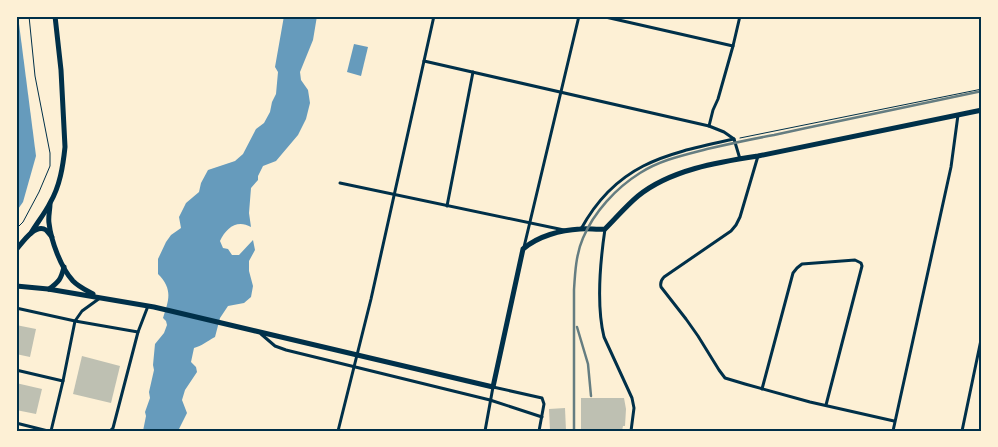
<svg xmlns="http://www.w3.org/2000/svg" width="998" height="447" font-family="'Fira Sans Condensed',sans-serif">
<rect width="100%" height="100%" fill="#fdf0d5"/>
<g fill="#669bbc">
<polygon points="16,16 18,16 36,156 23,202 16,212"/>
<path d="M284 16H317L313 40 300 72 301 80 308 90 310 103 306 119 298 135 276 161 263 166 258 176V180L251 188 249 213 251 227C237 219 226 228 220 241L223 248 228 249 232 255H239L253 240 255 250 249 261V271L253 286 251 297 244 303 228 306 220 318 215 337C207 341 202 346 194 348L191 362 196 367 197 372 185 390 182 400 187 413 178 431H143L146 416 145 412 150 398 149 392 154 370 153 365 155 344 164 333 167 325 166 321 163 318C169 300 173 289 158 274V259L166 242 171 235 181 228 179 217 186 203 199 192 201 183 208 170 235 161 243 154 256 129 264 123 270 112 272 102 276 94 278 72 275 67Z"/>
<polygon points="354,44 368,47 361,76 347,72"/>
</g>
<g fill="#bec0b2">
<polygon points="16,325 36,329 30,357 16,354"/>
<polygon points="82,356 120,366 111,403 73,394"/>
<polygon points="16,383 42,389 36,414 16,410"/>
<polygon points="581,398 624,398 626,409 625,426 623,426 622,431 581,431"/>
<polygon points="565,408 566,431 550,431 549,409"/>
</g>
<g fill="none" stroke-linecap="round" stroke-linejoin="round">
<g stroke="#003049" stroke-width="1">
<polyline points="740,138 982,89"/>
<polyline points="16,229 23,222 39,192 50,166 50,153 35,76 29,16"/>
</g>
<g stroke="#003049" stroke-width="3">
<polyline points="601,16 733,46"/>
<polyline points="424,61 709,126 724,132 734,139 740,159"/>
<polyline points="709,126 713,110 718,99 733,46 740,16"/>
<path d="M758 156 740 217 736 225 731 231 664 277C661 280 660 283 661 287L686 319 698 336 719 370 725 378 745 384 810 402 894 421"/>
<polyline points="340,183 564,230"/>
<polyline points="447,206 473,72"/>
<path d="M581 229C617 163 666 154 734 139"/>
<path d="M605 229C600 263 596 304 604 337L632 398 634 408 631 431"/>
<polyline points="524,247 579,16"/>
<polyline points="16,308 75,321 138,332"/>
<polyline points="261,334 275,346 286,350 490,400 542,417"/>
<polyline points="16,370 63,381"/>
<polyline points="762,389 793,273 797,268 802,264 855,260 861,263 862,266 826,405"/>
<polyline points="16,423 48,431"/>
<polyline points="51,431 63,381 75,321 82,311 100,298"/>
<polyline points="110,431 113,428 138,332 148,306"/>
<polyline points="338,431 371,299 434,16"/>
<polyline points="485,431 493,387 542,398 544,404 539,431"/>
<polyline points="893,431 951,167 958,115"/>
<polyline points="962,431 982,335"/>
</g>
<g stroke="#003049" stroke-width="5">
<path d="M50 204C50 210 48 217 49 223 51 241 61 268 73 281 79 287 86 290 93 294"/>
<path d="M31 233C37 223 45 213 50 203 60 186 63 166 65 147L61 70 55 16"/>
<path d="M16 250C22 243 35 223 46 230 48 232 50 235 52 237"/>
<path d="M16 286 48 289 154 307 493 387 523 249C538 236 561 230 580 229 589 228 596 230 605 229 616 218 626 206 638 196 670 170 718 162 758 156L982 110"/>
<path d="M49 289C59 282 61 279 64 267"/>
</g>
<g stroke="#657d81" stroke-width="2.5">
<polyline points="577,327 588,364 591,396"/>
<path d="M574 431V290C575 273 576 254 583 238 594 212 616 188 640 173 660 160 684 155 707 149 729 144 752 139 774 135 843 120 912 106 982 91"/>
</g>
</g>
<rect width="998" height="447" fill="none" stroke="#fdf0d5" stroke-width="35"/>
<rect x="18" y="18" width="962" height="412" fill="none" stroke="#003049" stroke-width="2"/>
</svg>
